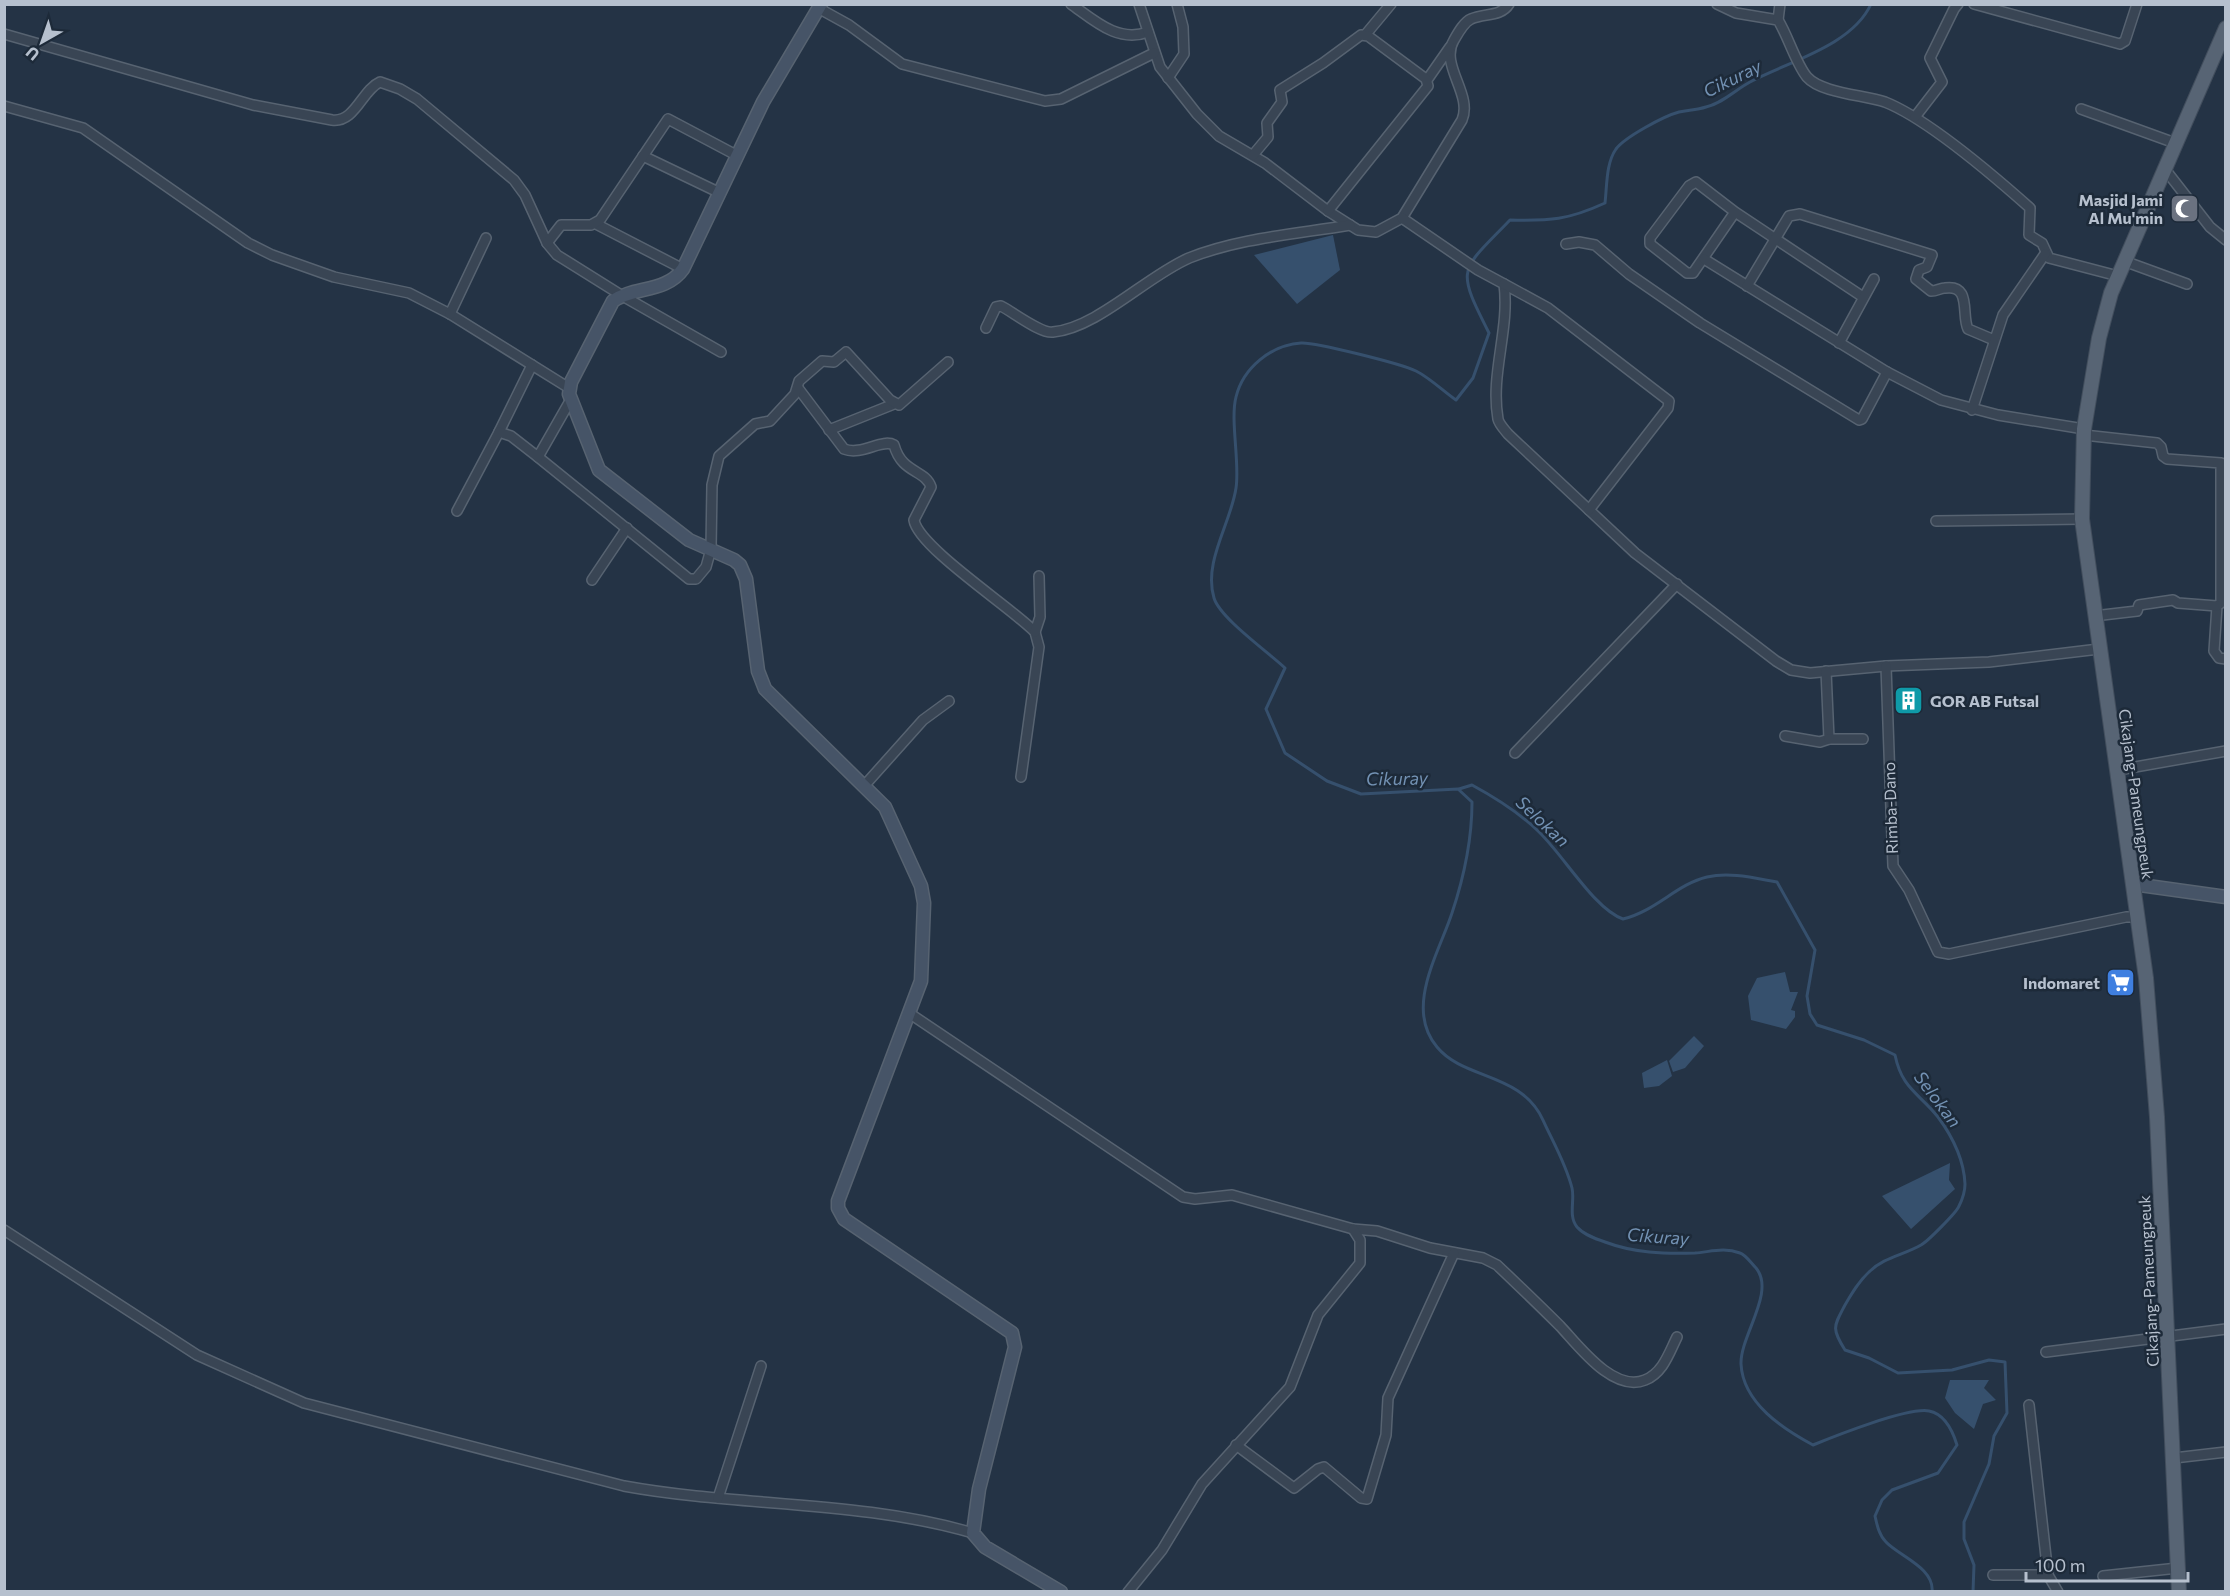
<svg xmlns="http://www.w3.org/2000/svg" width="2230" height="1596" font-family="Commissioner,sans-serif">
<rect width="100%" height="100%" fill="#243345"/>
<g fill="#36506d">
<polygon points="1333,235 1340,270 1297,304 1254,255"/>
<polygon points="1785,972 1790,992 1798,992 1791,1010 1795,1011 1795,1017 1786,1029 1751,1020 1748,996 1757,978"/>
<polygon points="1694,1036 1704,1046 1685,1068 1673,1072 1669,1061"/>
<polygon points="1667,1060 1672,1076 1659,1086 1644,1088 1642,1073"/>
<polygon points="1950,1163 1949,1180 1955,1189 1911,1229 1882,1196"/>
<polygon points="1950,1380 1989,1380 1984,1388 1996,1400 1983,1404 1974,1429 1955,1413 1945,1398"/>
</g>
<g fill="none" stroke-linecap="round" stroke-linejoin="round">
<g stroke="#36506d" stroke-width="3">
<path d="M1871 4C1852 46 1787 62 1750 82 1735 90 1723 103 1706 107 1697 110 1688 110 1679 112 1664 116 1625 137 1616 149 1606 163 1607 186 1605 203 1568 220 1550 221 1510 220 1460 272 1455 266 1489 333L1473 378 1456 400C1443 391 1430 378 1416 371 1402 364 1315 342 1301 343 1271 345 1243 368 1236 397 1230 420 1240 463 1236 488 1231 523 1203 562 1214 598 1220 618 1268 652 1285 668L1266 709 1285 753 1327 781 1361 794 1458 789 1472 802C1472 840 1464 877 1452 913 1439 953 1404 1008 1437 1047 1464 1080 1521 1072 1543 1120 1553 1142 1566 1164 1572 1188 1575 1200 1568 1216 1577 1227 1584 1235 1596 1239 1605 1242 1634 1253 1664 1254 1695 1253 1710 1252 1724 1247 1740 1253 1746 1255 1751 1263 1756 1268 1776 1292 1740 1336 1741 1364 1743 1403 1783 1429 1813 1445 1835 1436 1908 1407 1929 1411 1945 1414 1953 1432 1957 1445L1938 1473 1892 1490 1882 1500 1875 1516C1877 1525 1879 1535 1886 1542 1899 1556 1935 1568 1932 1592"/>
<path d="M1459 789 1472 785C1496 798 1517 811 1537 830 1563 854 1594 909 1623 919 1656 911 1677 884 1707 877 1730 872 1754 878 1777 882L1815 950 1807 996 1810 1014 1817 1025 1864 1040 1895 1055C1902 1089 1919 1093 1938 1117 1952 1136 1964 1160 1965 1184 1965 1190 1962 1200 1959 1206 1957 1212 1927 1242 1921 1245 1904 1255 1884 1257 1869 1272 1859 1281 1852 1293 1845 1305 1834 1326 1831 1328 1845 1350L1869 1358 1898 1373 1952 1370 1989 1360 2005 1362 2007 1413 1994 1436 1989 1464 1964 1522V1539L1974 1565 1973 1592"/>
</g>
<defs>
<g id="street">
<path d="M1071 4C1095 21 1118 43 1148 32"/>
<path d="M1139 4 1160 67 1197 114 1219 136 1265 163 1328 211 1358 230 1376 232 1402 218 1462 120C1473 94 1439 65 1454 40 1458 33 1464 22 1471 19 1484 13 1501 17 1509 4"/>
<path d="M1717 4 1736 13 1778 20C1788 36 1796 64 1807 77 1821 93 1864 95 1885 102 1928 119 1994 176 2030 208L2029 235 2042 243 2049 258 2118 276"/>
<polyline points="1974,4 2120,44 2125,41 2137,4"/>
<polyline points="820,9 849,25 902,64 1045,101 1061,99 1154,53"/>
<polyline points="1778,20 1780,4"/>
<path d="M4 34 253 105 332 120C355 123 362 90 380 82L400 89 417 99 514 180 525 195 547 243 557 255 621 295 721 352"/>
<polyline points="1366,34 1391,4"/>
<polyline points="1168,78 1184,54 1183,27 1177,4"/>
<polyline points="1427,80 1450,47"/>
<polyline points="4,106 83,128 248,243 272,255 334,277 409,293 450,314 569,388"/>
<polyline points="2081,109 2175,143"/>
<polyline points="1915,117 1942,82 1930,58 1954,9 1958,4"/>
<polyline points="1253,155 1268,137 1267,123 1282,102 1280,90 1323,63 1361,35 1368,36 1426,79 1428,86 1328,211"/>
<polyline points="643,156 718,192"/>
<polyline points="2164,168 2210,227 2226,240"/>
<polyline points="1735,212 1693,273 1687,273 1650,244 1650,238 1689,186 1696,182 1735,212 1863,297"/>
<path d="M1402 218 1478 270 1504 284C1510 329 1490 374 1498 419 1499 424 1504 429 1508 434L1635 553 1776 661 1791 670 1810 673 1886 666 1989 662 2099 649"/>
<polyline points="596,224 683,269"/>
<polyline points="547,243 561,225 591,225 600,220 668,119 736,155"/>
<polyline points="1566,244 1579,242 1595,245 1629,274 1700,323 1859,420 1862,419 1887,372"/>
<polyline points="1704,259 1887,372 1941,400 1998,415 2084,429"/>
<polyline points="2124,261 2187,284"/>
<polyline points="1504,284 1548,308 1669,401 1668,408 1589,510"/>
<path d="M1747 286 1789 216 1800 214 1932 255 1927 267 1919 270 1916 279 1931 291C1937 291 1940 288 1945 288 1972 284 1961 315 1968 329L1994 340"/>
<polyline points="450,314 486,238"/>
<path d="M986 328 996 307 1001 306C1013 312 1041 334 1053 332 1097 328 1147 276 1189 258 1239 238 1297 234 1350 225"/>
<polyline points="1839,343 1874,279"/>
<path d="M798 388 844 449C862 456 882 438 894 445 902 474 925 469 931 487L914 520C918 547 1012 608 1035 632L1039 647 1021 777"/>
<polyline points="1972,410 2003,315 2045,254"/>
<polyline points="829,430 894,404"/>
<polyline points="499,432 532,365"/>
<polyline points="2084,435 2157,443 2161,447 2163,456 2167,459 2221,463 2221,603 2217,606 2214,651 2219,658 2226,659"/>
<polyline points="538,457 689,579 696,579 706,567 711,549 712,485 719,456 755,424 770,421 795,394 799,381 822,361 834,362 846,352 890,400 899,405 948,362"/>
<polyline points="457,511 499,432 511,436 538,457 570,401"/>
<polyline points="1936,521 2082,519"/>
<polyline points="592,580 627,528"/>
<polyline points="2094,616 2137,611 2139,605 2173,600 2178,603 2217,606"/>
<polyline points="1035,632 1040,617 1039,576"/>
<polyline points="1886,666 1893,866 1909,890 1938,952 1949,954 2126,917 2138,917"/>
<polyline points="1785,736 1820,742 1829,739 1826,671"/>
<polyline points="1829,739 1863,739"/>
<polyline points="1515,753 1677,584"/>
<polyline points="2118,770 2226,751"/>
<polyline points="864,786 923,720 949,701"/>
<path d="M909 1013 1183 1197 1195 1199 1232 1195 1353 1229 1377 1231 1430 1248 1483 1258 1497 1265C1518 1285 1539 1305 1560 1326 1578 1345 1613 1393 1645 1380 1663 1373 1669 1353 1677 1337"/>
<path d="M4 1230 197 1355 304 1403 624 1486C739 1507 860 1500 973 1533"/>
<polyline points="2046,1352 2226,1329"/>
<polyline points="2029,1405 2048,1575 2058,1592"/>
<polyline points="1236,1445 1294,1488 1318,1469 1324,1467 1361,1498 1367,1499 1386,1435 1388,1398 1454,1253"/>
<polyline points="2174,1458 2226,1452"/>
<polyline points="718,1498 761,1366"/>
<polyline points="1993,1575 2048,1575"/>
<polyline points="2103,1576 2178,1568"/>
<polyline points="1128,1592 1162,1550 1202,1484 1290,1387 1318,1315 1360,1263 1360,1240 1353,1229"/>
</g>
<g id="secondary">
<path d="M821 4 763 102 683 269C666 293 634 286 613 301L571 382 569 394 599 470 689 540 734 560 740 565 746 579 758 671 765 689 885 807 921 886 924 903 921 981 838 1201V1208L844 1219 1012 1333 1015 1347 979 1489 973 1533 985 1547 1061 1592"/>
<polyline points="2133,884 2226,897"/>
</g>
<polyline id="primary" points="2179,1592 2157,1117 2146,978 2082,519 2084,429 2099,338 2111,293 2226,28"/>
</defs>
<use href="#street" stroke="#576371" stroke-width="12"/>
<use href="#secondary" stroke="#576371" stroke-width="15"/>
<use href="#primary" stroke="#424e5d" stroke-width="16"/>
<use href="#street" stroke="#394554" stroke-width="9"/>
<use href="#secondary" stroke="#465467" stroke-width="12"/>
<use href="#primary" stroke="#576474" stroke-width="14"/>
</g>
<defs>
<symbol id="mosque-square" viewBox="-11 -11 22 22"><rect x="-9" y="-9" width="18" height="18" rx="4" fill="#6b7280" stroke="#1d2a39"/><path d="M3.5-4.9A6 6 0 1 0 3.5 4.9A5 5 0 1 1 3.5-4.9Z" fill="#fff"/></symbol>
<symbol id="building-square" viewBox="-11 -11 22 22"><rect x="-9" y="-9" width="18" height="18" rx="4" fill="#0f9aa8" stroke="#1d2a39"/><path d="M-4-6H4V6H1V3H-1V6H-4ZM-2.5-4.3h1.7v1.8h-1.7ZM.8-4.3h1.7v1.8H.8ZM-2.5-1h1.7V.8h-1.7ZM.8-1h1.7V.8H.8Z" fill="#fff"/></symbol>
<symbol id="supermarket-square" viewBox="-11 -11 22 22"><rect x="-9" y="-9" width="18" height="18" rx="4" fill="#3f7fe0" stroke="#1d2a39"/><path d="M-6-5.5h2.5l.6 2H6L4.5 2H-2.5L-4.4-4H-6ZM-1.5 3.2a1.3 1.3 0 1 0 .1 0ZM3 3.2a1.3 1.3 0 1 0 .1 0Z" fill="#fff"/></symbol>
</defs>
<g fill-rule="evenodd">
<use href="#mosque-square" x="2168" y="192" width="33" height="33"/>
<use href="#building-square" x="1892" y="684" width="33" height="33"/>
<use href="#supermarket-square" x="2104" y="966" width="33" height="33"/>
</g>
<g text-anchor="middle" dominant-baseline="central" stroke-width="5" stroke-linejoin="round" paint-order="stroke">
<g font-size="16" font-weight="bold" fill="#b6c0ce" stroke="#1d2a39" text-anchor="end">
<text x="2163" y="199">Masjid Jami<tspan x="2163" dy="18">Al Mu'min</tspan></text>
<text x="1930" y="700" text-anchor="start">GOR AB Futsal</text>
<text x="2100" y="982">Indomaret</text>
</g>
<g font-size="16" fill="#b6c0ce" stroke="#1d2a39">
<text transform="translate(2137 794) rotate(82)">Cikajang-Pameungpeuk</text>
<text transform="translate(1890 808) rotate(-92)">Rimba-Dano</text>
<text transform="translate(2148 1281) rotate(-93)">Cikajang-Pameungpeuk</text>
</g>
<g font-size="18" font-style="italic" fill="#7392b4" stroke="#1d2a39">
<text transform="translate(1732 78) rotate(-26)">Cikuray</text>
<text transform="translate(1397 778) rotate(-1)">Cikuray</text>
<text transform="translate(1543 821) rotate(43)">Selokan</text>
<text transform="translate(1938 1099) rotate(53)">Selokan</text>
<text transform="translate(1658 1236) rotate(4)">Cikuray</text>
</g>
</g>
<rect width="2230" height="1596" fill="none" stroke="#b6c0ce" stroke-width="12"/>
<g transform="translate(42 42) rotate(220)" stroke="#1d2a39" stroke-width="4.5" paint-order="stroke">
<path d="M0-4.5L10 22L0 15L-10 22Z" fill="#b6c0ce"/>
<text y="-9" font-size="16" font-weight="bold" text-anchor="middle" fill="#b6c0ce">U</text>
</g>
<path d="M2026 1572v9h162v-9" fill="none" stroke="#b6c0ce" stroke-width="3"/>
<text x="2035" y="1572" font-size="18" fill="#b6c0ce" stroke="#1d2a39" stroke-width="4.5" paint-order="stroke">100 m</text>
</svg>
